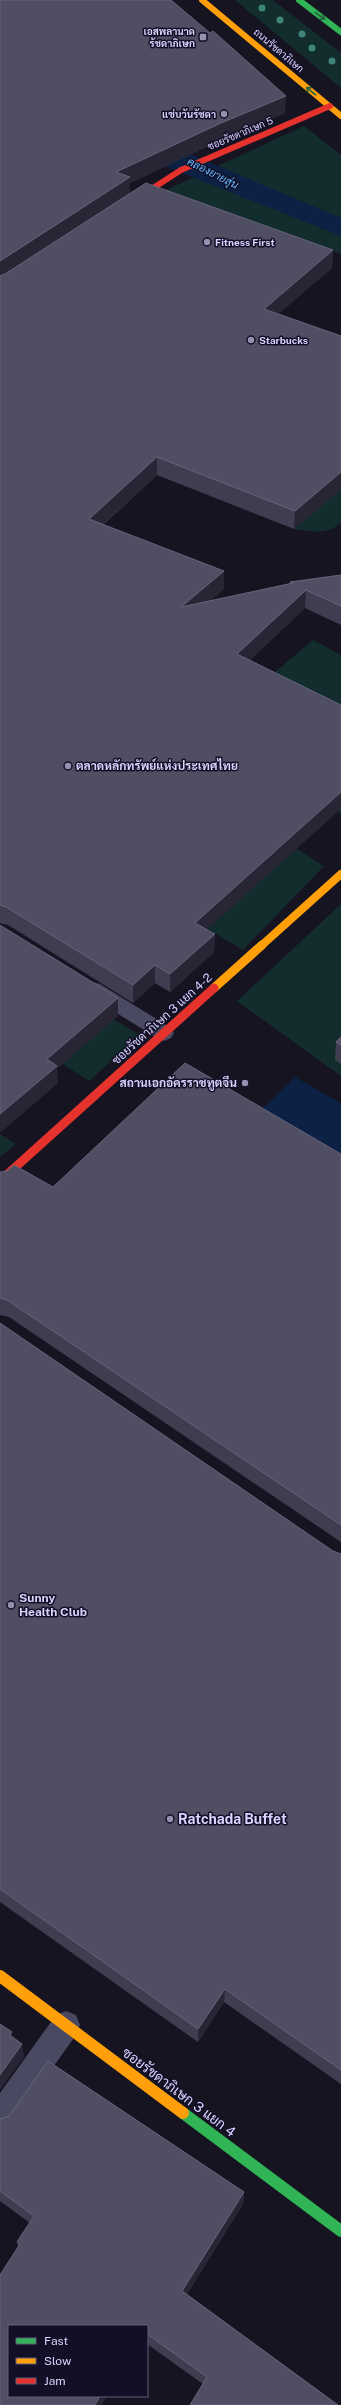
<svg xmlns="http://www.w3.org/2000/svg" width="341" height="2405" font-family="'Public Sans',Sarabun,sans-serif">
<rect width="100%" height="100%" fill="#161421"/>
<g fill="#132c2d">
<polygon points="235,0 273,0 341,53 341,88"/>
<polygon points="304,126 341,155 341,254 166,190"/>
<path d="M341 489V523C326 535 312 532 294 529Z"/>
<polygon points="313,640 341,655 341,814 282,757 275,835 324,866 243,950 70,846"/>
<polygon points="341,904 341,1076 237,1001"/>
<polygon points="95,1008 140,1035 89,1081 44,1052"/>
<polygon points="0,1134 16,1144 0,1157"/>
</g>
<g fill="#0d2144">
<polygon points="190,154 341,218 341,236 157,163"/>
<polygon points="295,1077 341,1103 341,1156 261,1110"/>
</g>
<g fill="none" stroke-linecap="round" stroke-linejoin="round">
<g fill="#4a4962" fill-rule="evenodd">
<polygon points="93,982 100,984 171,1028 174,1033 171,1038 164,1041 157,1038 86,994 83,989 86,984"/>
<polygon points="66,2011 76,2015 80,2025 76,2035 10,2127 0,2131 0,2093 56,2015"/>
</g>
<polyline stroke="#30b455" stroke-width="6" points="299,0 341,32"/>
<polyline stroke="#30b455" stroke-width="12" points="183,2113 341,2231"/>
<polyline stroke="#ff9f0a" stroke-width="6" points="202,0 341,116"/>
<polyline stroke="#ff9f0a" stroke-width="8" points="261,946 341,874"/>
<polyline stroke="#ff9f0a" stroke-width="9" points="214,988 262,945"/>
<polyline stroke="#ff9f0a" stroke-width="12" points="0,1976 183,2113"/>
<polyline stroke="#e5322d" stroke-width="6" points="130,203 181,170 330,106"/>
<polyline stroke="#e5322d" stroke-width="9" points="0,1181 214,988"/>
</g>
<g fill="#3e8478">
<circle cx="262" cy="8" r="3.5"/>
<circle cx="280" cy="20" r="3.5"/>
<circle cx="302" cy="34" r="3.5"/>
<circle cx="312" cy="48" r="3.5"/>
<circle cx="332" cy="61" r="3.5"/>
</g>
<g fill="#403d50">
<polygon points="0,0 285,113 221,140 130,183 130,194 333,250 332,268 278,314 341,336 341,489 294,529 157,475 103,525 224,571 224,589 210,601 290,584 290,582 341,575 341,625 305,608 250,660 207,930 215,934 214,952 170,992 155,983 133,1003 8,925 0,923"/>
<polygon points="341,1037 341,1064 335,1060 336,1042"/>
<polygon points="341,1154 341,1542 9,1317 0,1315 0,1172 53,1187"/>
<polygon points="0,1323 333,1551 341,1554 341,2084 224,2002 198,2042 0,1902"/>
<polygon points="0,2119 244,2192 243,2204 187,2294 338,2405 203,2384 147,2344 147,2326 9,2326 107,2396 101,2405 0,2405 18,2247 17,2242 30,2223 0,2201"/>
</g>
<g fill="#282635">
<polygon points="286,96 285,113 221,140 130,183 130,195 0,279 0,261 116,172 221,123"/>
<polygon points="333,250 332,268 263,327 264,309"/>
<polygon points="157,457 157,475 89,537 89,519"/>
<polygon points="341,472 341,489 294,529 295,511"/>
<polygon points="224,571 224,589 181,626 181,607"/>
<polygon points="306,590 305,608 237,672 237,654"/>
<polygon points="341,792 341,809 194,941 195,923"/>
<polygon points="215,934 214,952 170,992 170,974"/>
<polygon points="155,965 155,983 133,1003 133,985"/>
<polygon points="118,998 118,1016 57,1069 58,1083 0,1133 0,1114 47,1059"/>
<polygon points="225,1989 224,2002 198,2042 198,2029"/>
<polygon points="22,2044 24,2057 0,2090 0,2075"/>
<polygon points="244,2192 243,2204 182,2302 182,2291"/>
<polygon points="100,2396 107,2396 101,2405 95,2405"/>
</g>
<g fill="#504e63" stroke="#66637b">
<polygon points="0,0 171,0 210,33 213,31 286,96 221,123 116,172 130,177 0,261"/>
<polygon points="146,183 333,250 264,309 341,336 341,472 295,511 157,457 89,519 224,571 181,607 293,583 290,582 341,575 341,606 306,590 237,654 341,705 341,792 195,923 215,934 170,974 155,965 133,985 6,907 0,905 0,276 5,274"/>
<polygon points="0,925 118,998 47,1059 57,1066 0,1114"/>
<polygon points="341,1037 341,1045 336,1042"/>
<polygon points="185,1063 341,1154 341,1525 7,1300 0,1298 0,1172 7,1171 14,1165 53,1187"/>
<polygon points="0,1323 333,1551 341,1554 341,2070 225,1989 198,2029 0,1889"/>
<polygon points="0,2024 12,2032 10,2035 22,2044 0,2075"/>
<polygon points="48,2061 244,2192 182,2291 338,2405 190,2405 207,2377 147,2334 147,2326 9,2326 9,2396 100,2396 95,2405 0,2405 0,2275 20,2244 17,2242 34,2216 0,2191 0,2119 9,2116"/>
</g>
<defs><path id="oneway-shaft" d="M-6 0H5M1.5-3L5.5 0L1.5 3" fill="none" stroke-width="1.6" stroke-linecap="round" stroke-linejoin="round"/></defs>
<g stroke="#22623e">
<use href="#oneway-shaft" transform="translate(320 16) rotate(37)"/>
<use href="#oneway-shaft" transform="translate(311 91) rotate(-140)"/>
</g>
<g fill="#9591b1" stroke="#130f26" stroke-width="1.5">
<rect x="199" y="33" width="8" height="8" rx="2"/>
<circle cx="224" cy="114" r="4"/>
<circle cx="207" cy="242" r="4"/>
<circle cx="251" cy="340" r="4"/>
<circle cx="68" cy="766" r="4"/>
<circle cx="245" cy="1083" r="4"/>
<circle cx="11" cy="1605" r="4"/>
<circle cx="170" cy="1819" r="4"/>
</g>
<g text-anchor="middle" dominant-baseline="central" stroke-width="3" stroke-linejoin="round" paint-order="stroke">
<g font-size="10" font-weight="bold" fill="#d9d4ff" stroke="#130f26" text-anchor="end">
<text x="195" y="31">เอสพลานาด<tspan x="195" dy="12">รัชดาภิเษก</tspan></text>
<text x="216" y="114">แซ่บวันรัชดา</text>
<text x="215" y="242" text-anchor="start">Fitness First</text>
<text x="259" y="340" text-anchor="start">Starbucks</text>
</g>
<g font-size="10" fill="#d9d4ff" stroke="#130f26">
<text transform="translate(279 50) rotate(40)">ถนนรัชดาภิเษก</text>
<text transform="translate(240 133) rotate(-23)">ซอยรัชดาภิเษก 5</text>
</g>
<g font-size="11" font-style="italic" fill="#62b6ff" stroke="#130f26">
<text transform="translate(213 173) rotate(27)">คลองยายสุ่น</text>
</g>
<g font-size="12" font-weight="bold" fill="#d9d4ff" stroke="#130f26" text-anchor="start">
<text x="76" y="766">ตลาดหลักทรัพย์แห่งประเทศไทย</text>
<text x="237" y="1083" text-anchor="end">สถานเอกอัครราชทูตจีน</text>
<text x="19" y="1598">Sunny<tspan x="19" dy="14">Health Club</tspan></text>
</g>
<g font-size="12" fill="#d9d4ff" stroke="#130f26">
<text transform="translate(162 1019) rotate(-42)">ซอยรัชดาภิเษก 3 แยก 4-2</text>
</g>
<g font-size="14" font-weight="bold" fill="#d9d4ff" stroke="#130f26" text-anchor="start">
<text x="178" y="1819">Ratchada Buffet</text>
</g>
<g font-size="14" fill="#d9d4ff" stroke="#130f26">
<text transform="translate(179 2092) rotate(37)">ซอยรัชดาภิเษก 3 แยก 4</text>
</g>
</g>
<rect x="8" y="2325" width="140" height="72" fill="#130f26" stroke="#625e7d"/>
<rect x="16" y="2338" width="20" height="6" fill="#30b455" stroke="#625e7d"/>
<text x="44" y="2345" font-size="12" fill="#d9d4ff">Fast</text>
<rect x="16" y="2358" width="20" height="6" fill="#ff9f0a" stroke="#625e7d"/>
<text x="44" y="2365" font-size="12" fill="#d9d4ff">Slow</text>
<rect x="16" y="2378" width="20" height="6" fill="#e5322d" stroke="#625e7d"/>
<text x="44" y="2385" font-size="12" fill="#d9d4ff">Jam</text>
</svg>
